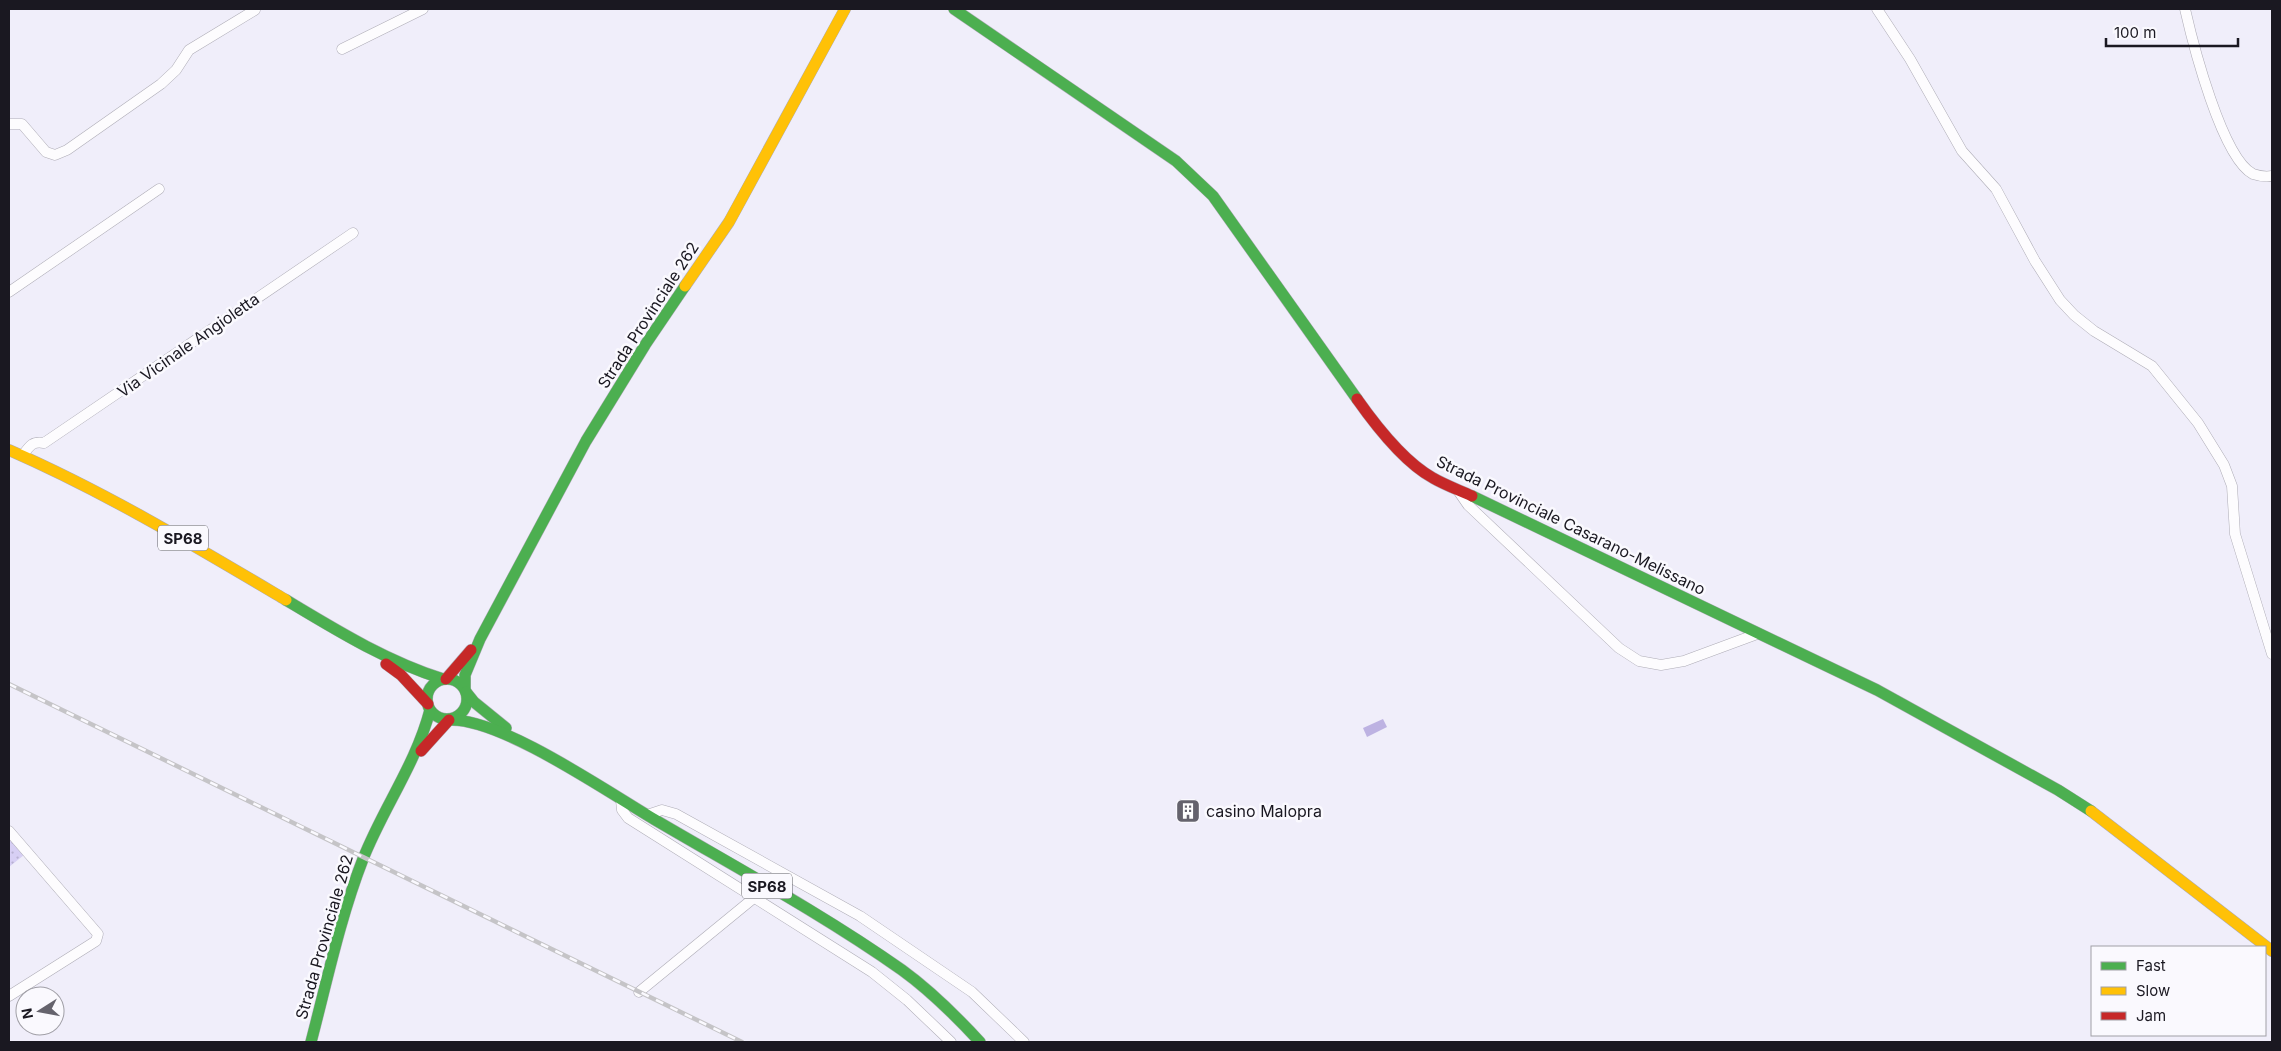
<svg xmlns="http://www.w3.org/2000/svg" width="2281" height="1051" font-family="Inter,sans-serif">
<defs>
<pattern id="garden-dots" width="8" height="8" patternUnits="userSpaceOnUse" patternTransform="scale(1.25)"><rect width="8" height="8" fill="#d7cff4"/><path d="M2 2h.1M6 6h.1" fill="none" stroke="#b8b1d1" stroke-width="1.8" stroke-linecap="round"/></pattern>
</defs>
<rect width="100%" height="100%" fill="#f0eefa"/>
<polygon fill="url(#garden-dots)" points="9,836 24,855 9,867"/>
<polygon fill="#bdb2e2" points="1383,719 1387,727 1367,737 1363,728"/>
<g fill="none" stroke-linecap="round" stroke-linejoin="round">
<defs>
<g id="street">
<polyline points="1877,9 1910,59 1962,151 1996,189 2035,261 2060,300 2074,315 2094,331 2152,366 2198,423 2224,465 2232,486 2235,534 2272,654"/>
<path d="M2185 9C2193 44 2222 158 2253 174 2259 176 2266 177 2272 176"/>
<polyline points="342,49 423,9"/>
<polyline points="9,124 22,124 46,152 55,155 67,150 161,84 176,70 189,50 255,10"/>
<polyline points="9,292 159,189"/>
<path d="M23 455C30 445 33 441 44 443L353 233"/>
<polyline points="1459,492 1468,505 1619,648 1639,661 1661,665 1684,661 1757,634"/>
<polyline points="621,800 622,810 628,818 872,972 907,1000 951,1042"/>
<polyline points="647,815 662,810 676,814 860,916 972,992 1024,1042"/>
<polyline points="9,831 98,934 96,941 9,996"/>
<polyline points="639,992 755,897"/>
</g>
<g id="fast">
<polyline points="954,9 1176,161 1213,196 1357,399"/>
<polyline points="1472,496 1877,690 2058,790 2091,811"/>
<path d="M286 600C336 630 386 661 443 679"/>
<circle cx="447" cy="699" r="20"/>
<polyline points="465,688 465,675 480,639 586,441 645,345 685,286"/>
<polyline points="466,692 474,702 506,728"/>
<path d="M452 720C504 720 609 793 657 821 739 869 824 915 902 970 931 991 956 1016 980 1042"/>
<path d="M311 1042C327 981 340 918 363 859 383 808 416 764 430 710"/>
</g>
<g id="slow">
<polyline points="685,286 729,222 845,9"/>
<path d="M9 450C105 492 195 546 286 600"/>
<polyline points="2091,811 2272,951"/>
</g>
<g id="jam">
<path d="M1357 399C1376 426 1404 462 1433 478 1445 485 1459 490 1472 496"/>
<polyline points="386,664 401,675 428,704"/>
<polyline points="446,679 471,650"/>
<polyline points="421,751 449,720"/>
</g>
</defs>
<use href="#street" stroke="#aeacb6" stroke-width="11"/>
<use href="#fast" stroke="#aeacb6" stroke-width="12"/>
<use href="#slow" stroke="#aeacb6" stroke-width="12"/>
<use href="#jam" stroke="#aeacb6" stroke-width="12"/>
<use href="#street" stroke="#fdfcfe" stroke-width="10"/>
<use href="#fast" stroke="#4caf50" stroke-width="11"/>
<use href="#slow" stroke="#ffc107" stroke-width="11"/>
<use href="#jam" stroke="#c62828" stroke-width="11"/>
<defs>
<polyline id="rail" points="9,684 742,1042"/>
</defs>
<use href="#rail" stroke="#c5c4c7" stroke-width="4.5"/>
<use href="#rail" stroke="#faf9fe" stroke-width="2.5" stroke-dasharray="8" stroke-linecap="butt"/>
</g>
<defs>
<symbol id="building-square" viewBox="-11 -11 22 22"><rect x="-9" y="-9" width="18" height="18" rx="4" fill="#65636d" stroke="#faf9fe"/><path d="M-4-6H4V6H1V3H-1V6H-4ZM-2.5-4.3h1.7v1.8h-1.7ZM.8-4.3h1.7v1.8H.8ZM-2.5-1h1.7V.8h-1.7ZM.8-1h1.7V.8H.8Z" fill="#fff"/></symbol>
</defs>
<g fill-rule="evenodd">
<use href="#building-square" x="1174" y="797" width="28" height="28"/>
</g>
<g text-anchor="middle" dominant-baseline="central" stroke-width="5" stroke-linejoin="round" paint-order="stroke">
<g fill="#faf9fe" stroke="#5d5c63" stroke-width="1">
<rect x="158" y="525.5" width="50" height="25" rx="4"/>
<rect x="742" y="873.5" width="50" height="25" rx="4"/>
</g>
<g font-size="15" font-weight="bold" fill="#1a1821">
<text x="183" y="538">SP68</text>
<text x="767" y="886">SP68</text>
</g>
<g font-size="16" fill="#1a1821" stroke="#faf9fe">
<text transform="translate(648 315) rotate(-57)">Strada Provinciale 262</text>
<text transform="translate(188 345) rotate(-35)">Via Vicinale Angioletta</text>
<text transform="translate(1571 525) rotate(26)">Strada Provinciale Casarano-Melissano</text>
<text transform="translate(324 937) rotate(-74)">Strada Provinciale 262</text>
</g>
<g font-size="16" fill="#1a1821" stroke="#faf9fe" text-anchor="start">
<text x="1206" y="811">casino Malopra</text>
</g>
</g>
<rect width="2281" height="1051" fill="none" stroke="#1a1821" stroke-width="20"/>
<rect x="2091" y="946" width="175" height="90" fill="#faf9fe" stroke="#a09fa6"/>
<rect x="2101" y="962" width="25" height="8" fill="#4caf50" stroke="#a09fa6"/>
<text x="2136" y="971" font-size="15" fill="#1a1821">Fast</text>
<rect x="2101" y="987" width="25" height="8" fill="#ffc107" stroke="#a09fa6"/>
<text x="2136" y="996" font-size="15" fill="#1a1821">Slow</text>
<rect x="2101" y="1012" width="25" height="8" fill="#c62828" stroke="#a09fa6"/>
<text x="2136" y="1021" font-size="15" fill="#1a1821">Jam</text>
<g transform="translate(40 1011) rotate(259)"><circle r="24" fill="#faf9fe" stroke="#a09fa6"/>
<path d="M0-4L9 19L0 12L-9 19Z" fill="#65636d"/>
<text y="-8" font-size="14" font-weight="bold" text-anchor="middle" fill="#1a1821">N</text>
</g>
<path d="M2106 38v8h132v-8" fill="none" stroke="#1a1821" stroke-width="2.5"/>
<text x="2114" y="38" font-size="15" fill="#1a1821" stroke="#faf9fe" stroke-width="4" paint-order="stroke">100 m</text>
</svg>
